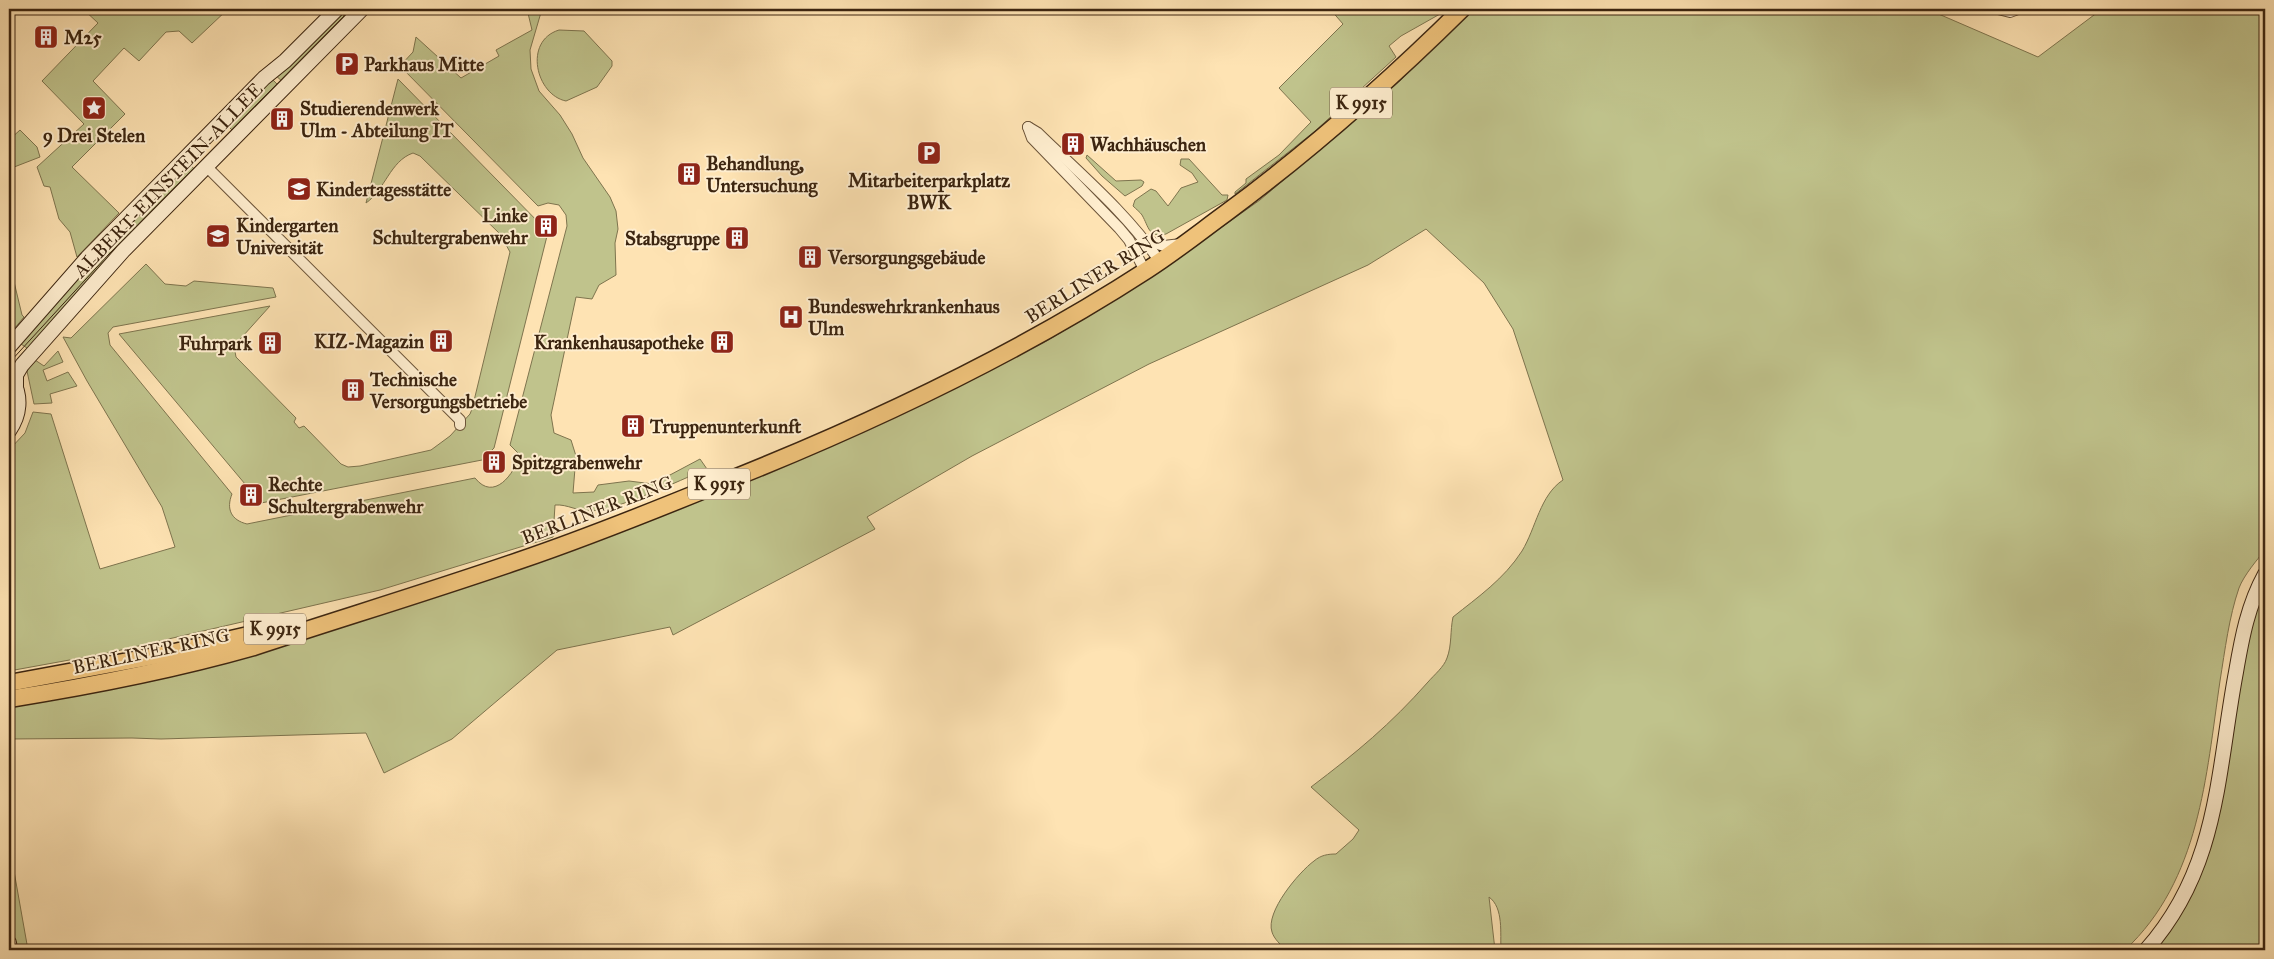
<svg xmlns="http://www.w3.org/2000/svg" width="2274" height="959" font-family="'IM FELL Great Primer',serif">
<rect width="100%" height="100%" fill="#fee3b3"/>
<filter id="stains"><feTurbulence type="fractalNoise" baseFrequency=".004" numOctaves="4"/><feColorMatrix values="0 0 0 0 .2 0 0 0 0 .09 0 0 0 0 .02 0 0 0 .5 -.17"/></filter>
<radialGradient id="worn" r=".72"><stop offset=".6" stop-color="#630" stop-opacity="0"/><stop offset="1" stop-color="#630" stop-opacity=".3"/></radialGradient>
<g fill="#c0c38c" stroke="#7e744e">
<polygon points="83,9 228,9 192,43 179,31 166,32 139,61 124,48 93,81 125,114 72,167 119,213 77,257 70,232 59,219 50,187 44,186 37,167 84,124 42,81 98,23"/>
<path d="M527 9H542L530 50 531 69 539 91 560 115 572 134 583 158 610 197 616 211 618 229 615 243 616 275 599 285 592 299 576 297 551 415 554 433 571 440 576 456 573 493 594 492 598 485 629 481 653 484 700 459 707 469C675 482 626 507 592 511 578 512 568 504 555 505L553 537 380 590 108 653 9 671V450L25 433 33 412 51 414 100 569 175 547 162 507 87 381 63 337 71 338 146 264 165 284 186 286 194 281 273 288 276 297 113 327 108 333 110 345 232 494C226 509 231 520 247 524L475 478C494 502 514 474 520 455L510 445 567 226 566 215 559 205 548 203 538 206 400 66 413 52 416 37 461 78 499 56 496 50 532 30Z"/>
<polygon points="1330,9 1445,9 1440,14 1401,36 1389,46 1396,57 1314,132 1235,194 1235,192 1246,183 1246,179 1279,155 1311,122 1279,88 1343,24"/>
<path d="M1472 9H1927L2038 57 2102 9H2265V550C2257 560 2244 575 2239 588 2229 617 2225 650 2220 681 2206 776 2200 880 2125 950H1501C1500 934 1504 908 1489 897L1495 950H1286C1281 945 1274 939 1272 932 1265 912 1299 872 1314 861 1321 855 1328 854 1336 854L1353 839 1359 830 1311 787C1356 753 1391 724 1428 682 1434 675 1444 667 1447 658 1452 645 1450 631 1453 617 1478 597 1504 579 1522 551 1536 528 1540 495 1563 480L1513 329 1484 283 1426 229 1368 265 1149 364 972 456 867 517 875 529 673 635 670 627 557 650 452 739 384 773 366 733 161 739 132 738 9 739V705L258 653 929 399 1043 343 1099 310 1212 234 1260 200 1400 81Z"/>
<polygon points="339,11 347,19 285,84 273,73"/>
<path d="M559 30 584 31 612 61V66L597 87 566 101C536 95 523 41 559 30Z"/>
<polygon points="272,79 278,85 232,130 227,125"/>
<path d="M398 79 548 232 494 448 482 460 261 503 119 334 270 306 234 346 236 357 296 418 294 422 299 428 304 426 341 464 348 467 360 466 431 450 450 436 470 414 472 409 510 252 500 234 420 156 413 153C390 161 385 190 366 203Z"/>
<polygon points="20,130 37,147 40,157 9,169 9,140"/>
<polygon points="1087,155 1116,181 1141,180 1144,182 1142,186 1125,196 1102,176 1086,158"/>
<path d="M1181 159H1189L1222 195H1228L1227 200 1166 234C1148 238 1149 227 1142 215 1140 212 1136 209 1133 206L1135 200 1151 189 1156 191 1168 206 1181 188 1198 182 1192 173 1180 165Z"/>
<polygon points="189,163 195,170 20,363 17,359 27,348 21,344 11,354 9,352 90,260"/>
<polygon points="9,261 22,315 24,317 9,335"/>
<polygon points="58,351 63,362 43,370 47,381 68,372 77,386 50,394 52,403 34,404 27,371 35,360 44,366"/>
<polygon points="2265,585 2265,950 2152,950 2179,916 2195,888 2209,850 2246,637"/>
<polygon points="9,843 28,950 17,950 9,908"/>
</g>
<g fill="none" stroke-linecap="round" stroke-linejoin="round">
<defs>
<g id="street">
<polyline points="1998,9 2010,12 2018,9"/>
<path d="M1028 127 1038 133C1080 174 1127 213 1160 262"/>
<polyline points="1028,127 1032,138 1119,228 1129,240 1145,271"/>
<polyline points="206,166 460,420 460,425"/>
<polyline points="1145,240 1164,246 1181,244"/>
</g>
<g id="secondary">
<polyline points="9,347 87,258 264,78 285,61 337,9"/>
<polyline points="16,386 16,375 22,365 123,251 362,9"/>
<path d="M9 431C20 415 22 397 12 379"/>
<polyline points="9,943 10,950"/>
<path d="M2146 950C2219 868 2217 773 2236 672 2242 637 2248 605 2265 574"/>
</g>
<g id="primary">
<polyline points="9,683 166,654 292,625"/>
<path d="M9 699C91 686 173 670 254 647 342 618 431 591 518 561 586 538 653 511 719 484 868 425 1013 357 1147 270 1175 252 1200 232 1226 213 1310 151 1388 82 1462 9"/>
</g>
</defs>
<use href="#street" stroke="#6c5439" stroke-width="12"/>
<use href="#secondary" stroke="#3c2510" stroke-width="16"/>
<use href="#primary" stroke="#3c2510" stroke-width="19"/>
<use href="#street" stroke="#feedce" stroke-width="10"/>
<use href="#secondary" stroke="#feedce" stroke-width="14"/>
<use href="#primary" stroke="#efc27a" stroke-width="16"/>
<polyline stroke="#3c2510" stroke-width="1" points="9,363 107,256 351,9"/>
</g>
<defs>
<symbol id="building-square" viewBox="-11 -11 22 22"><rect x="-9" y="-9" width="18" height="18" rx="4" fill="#8f2418" stroke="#feedce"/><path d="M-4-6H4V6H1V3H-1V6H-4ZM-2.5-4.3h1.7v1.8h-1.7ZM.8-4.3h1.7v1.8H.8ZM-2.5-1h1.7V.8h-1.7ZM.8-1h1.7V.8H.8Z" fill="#fff"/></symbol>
<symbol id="parking-square" viewBox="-11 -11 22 22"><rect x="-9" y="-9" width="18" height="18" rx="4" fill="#8f2418" stroke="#feedce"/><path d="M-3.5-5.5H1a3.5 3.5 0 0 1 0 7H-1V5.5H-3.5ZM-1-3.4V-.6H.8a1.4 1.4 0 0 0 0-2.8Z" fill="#fff"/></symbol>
<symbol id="sight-square" viewBox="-11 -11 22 22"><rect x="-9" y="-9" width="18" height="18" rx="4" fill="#8f2418" stroke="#feedce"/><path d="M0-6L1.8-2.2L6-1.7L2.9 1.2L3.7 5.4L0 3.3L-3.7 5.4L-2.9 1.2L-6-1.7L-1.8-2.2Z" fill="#fff"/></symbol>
<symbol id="school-square" viewBox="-11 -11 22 22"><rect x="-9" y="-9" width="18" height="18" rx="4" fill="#8f2418" stroke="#feedce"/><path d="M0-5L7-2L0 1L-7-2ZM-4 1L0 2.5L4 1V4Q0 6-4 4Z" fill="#fff"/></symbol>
<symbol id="hospital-square" viewBox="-11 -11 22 22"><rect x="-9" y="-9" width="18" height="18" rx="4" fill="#8f2418" stroke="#feedce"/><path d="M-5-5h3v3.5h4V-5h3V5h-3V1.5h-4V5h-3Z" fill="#fff"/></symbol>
</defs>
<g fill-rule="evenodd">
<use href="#building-square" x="32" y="23" width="28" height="28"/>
<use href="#parking-square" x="333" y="50" width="28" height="28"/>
<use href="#sight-square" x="80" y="94" width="28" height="28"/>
<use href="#building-square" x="268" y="105" width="28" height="28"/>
<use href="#building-square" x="1059" y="130" width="28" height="28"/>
<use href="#parking-square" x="915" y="139" width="28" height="28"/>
<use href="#building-square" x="675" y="160" width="28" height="28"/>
<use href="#school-square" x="285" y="175" width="28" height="28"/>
<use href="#building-square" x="532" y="212" width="28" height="28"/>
<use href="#school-square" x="204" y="222" width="28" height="28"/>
<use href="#building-square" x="723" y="224" width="28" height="28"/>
<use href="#building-square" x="796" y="243" width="28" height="28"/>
<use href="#hospital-square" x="777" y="303" width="28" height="28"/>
<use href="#building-square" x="427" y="327" width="28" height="28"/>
<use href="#building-square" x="708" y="328" width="28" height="28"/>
<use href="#building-square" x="256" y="329" width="28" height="28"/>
<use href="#building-square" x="339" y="376" width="28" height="28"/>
<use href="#building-square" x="619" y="412" width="28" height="28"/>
<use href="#building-square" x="480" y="448" width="28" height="28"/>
<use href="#building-square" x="237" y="481" width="28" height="28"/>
</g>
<g text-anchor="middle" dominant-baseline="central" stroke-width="4" stroke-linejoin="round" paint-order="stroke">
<g fill="#feedce" stroke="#766149" stroke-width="1">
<rect x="1330" y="87.5" width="62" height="31" rx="4"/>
<rect x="688" y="468.5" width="62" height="31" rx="4"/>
<rect x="244" y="613.5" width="62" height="31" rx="4"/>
</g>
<g font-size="18" font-weight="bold" fill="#3c2510">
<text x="1361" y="103">K 9915</text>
<text x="719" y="484">K 9915</text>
<text x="275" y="629">K 9915</text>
</g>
<g font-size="19" font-weight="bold" fill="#3c2510" stroke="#feedce" text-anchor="start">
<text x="64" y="37">M25</text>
<text x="364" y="64">Parkhaus Mitte</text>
<text x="300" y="108">Studierendenwerk<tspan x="300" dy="22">Ulm - Abteilung IT</tspan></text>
<text x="94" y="135" text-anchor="middle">9 Drei Stelen</text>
<text x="1090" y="144">Wachhäuschen</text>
<text x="706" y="163">Behandlung,<tspan x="706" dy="22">Untersuchung</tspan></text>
<text x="929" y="180" text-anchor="middle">Mitarbeiterparkplatz<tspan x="929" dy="22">BWK</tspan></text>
<text x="316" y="189">Kindertagesstätte</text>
<text x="528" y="215" text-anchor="end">Linke<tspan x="528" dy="22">Schultergrabenwehr</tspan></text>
<text x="236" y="225">Kindergarten<tspan x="236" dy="22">Universität</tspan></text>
<text x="720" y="238" text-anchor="end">Stabsgruppe</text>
<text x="828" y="257">Versorgungsgebäude</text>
<text x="808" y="306">Bundeswehrkrankenhaus<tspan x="808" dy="22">Ulm</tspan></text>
<text x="424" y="341" text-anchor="end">KIZ-Magazin</text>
<text x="704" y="342" text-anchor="end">Krankenhausapotheke</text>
<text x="252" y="343" text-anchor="end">Fuhrpark</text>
<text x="370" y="379">Technische<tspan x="370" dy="22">Versorgungsbetriebe</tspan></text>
<text x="650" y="426">Truppenunterkunft</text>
<text x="512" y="462">Spitzgrabenwehr</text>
<text x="268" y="484">Rechte<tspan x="268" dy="22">Schultergrabenwehr</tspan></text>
</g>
<g font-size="19" fill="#3c2510" stroke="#feedce">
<text transform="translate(168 180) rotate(-46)">ALBERT-EINSTEIN-ALLEE</text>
<text transform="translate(1095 276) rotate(-32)">BERLINER RING</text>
<text transform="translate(597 510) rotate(-21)">BERLINER RING</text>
<text transform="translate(151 651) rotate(-12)">BERLINER RING</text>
</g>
</g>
<rect width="2274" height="959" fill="none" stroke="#fee3b3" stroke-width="30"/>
<rect x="10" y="10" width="2254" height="939" fill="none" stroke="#3c2510" stroke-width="2.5"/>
<rect x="15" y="15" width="2244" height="929" fill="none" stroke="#3c2510"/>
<rect width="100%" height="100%" filter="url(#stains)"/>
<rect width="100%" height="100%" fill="url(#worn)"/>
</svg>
